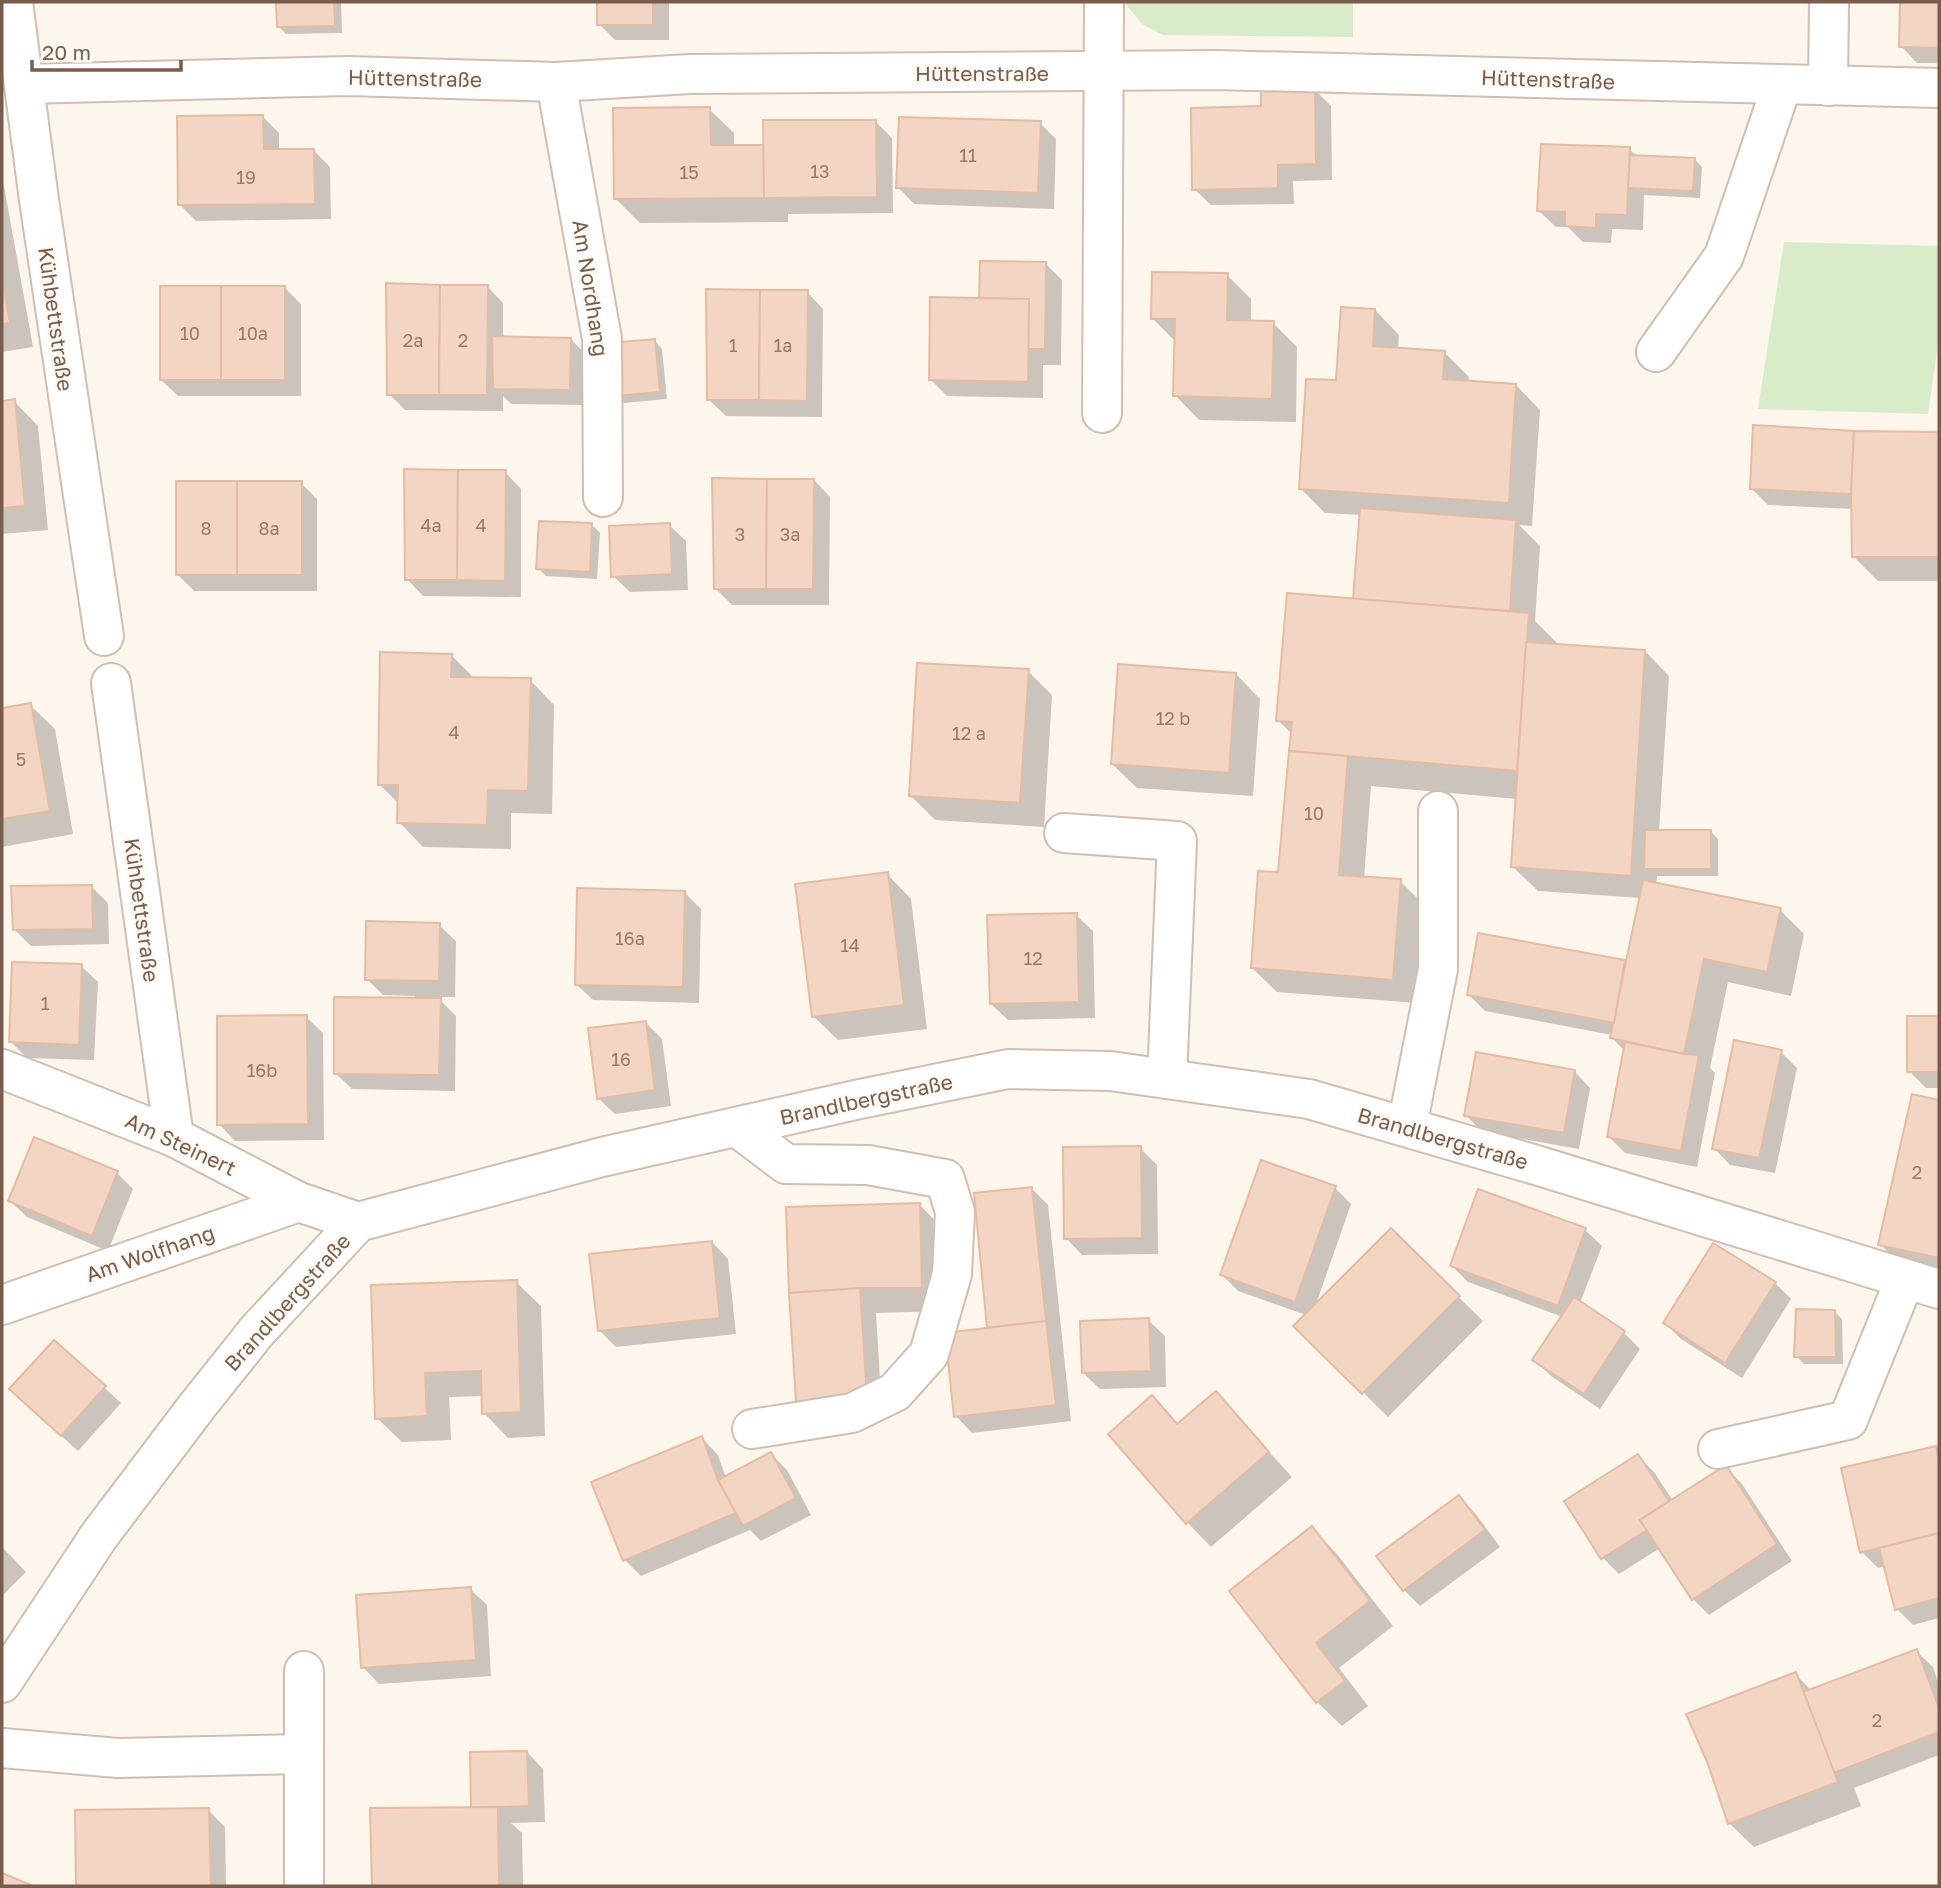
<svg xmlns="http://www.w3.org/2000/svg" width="1941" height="1888" font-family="'Golos Text',sans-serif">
<rect width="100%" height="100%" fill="#fdf6ec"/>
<g fill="#d8ecc9">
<polygon points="1124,2 1353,2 1353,37 1163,35 1142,24"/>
<polygon points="1784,242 1939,246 1939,337 1928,414 1758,409"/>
</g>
<g fill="#0003">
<polygon points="278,2 341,2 342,33 286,34 278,26"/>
<polygon points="599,2 669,2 669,40 615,40 599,24"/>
<polygon points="1902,2 1939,2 1939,63 1917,63 1901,46"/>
<polygon points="1314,89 1331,106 1332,180 1293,181 1294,204 1211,205 1194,189 1263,108"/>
<polygon points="709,109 734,133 734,147 765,147 875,121 892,138 893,213 788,214 788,222 640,223 615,198"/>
<polygon points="262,116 279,133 279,151 313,150 330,167 331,219 196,221 180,205"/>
<polygon points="1040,123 1056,139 1054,209 914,204 898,187"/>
<polygon points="1629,149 1638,157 1694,159 1702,167 1700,198 1644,195 1643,230 1612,229 1611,243 1583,242 1568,227 1556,227 1539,211"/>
<polygon points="2,183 4,186 33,347 2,352"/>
<polygon points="1045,263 1062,280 1061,365 1043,365 1043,398 947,396 931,380 981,301"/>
<polygon points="1227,275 1251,299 1251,322 1273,323 1297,347 1296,422 1199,420 1175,395 1176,342 1153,319"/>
<polygon points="487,286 503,303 503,338 571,339 587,356 586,405 511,404 503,396 503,411 405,410 389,394"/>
<polygon points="285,288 301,304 301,396 178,396 161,380"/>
<polygon points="807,292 823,309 822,417 726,416 709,400"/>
<polygon points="1375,310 1399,335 1398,349 1444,352 1469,377 1468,382 1516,385 1540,410 1532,526 1519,525 1540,546 1535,621 1560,646 1645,651 1669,676 1659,831 1710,831 1718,839 1718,876 1657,876 1656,884 1780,910 1804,934 1791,996 1728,982 1710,1068 1715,1073 1697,1167 1625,1153 1609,1137 1625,1051 1612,1038 1612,1035 1485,1011 1469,995 1625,962 1627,964 1641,898 1538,891 1513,867 1517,799 1371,786 1364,878 1400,881 1424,905 1417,1003 1277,992 1252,968 1280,874 1292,734 1278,720 1355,600 1361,515 1325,513 1301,489 1337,382"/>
<polygon points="655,341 662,349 667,399 624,403 616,395"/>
<polygon points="14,401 38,426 48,530 2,534 2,402"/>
<polygon points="1856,433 1939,434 1939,581 1878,581 1853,556 1853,509 1768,505 1752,489"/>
<polygon points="505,472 521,489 521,597 423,596 407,579"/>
<polygon points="814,480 830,497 829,605 732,605 716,589"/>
<polygon points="301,483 317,499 317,591 194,591 178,575"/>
<polygon points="592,525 600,533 597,579 546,576 538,568"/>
<polygon points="669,525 686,541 688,590 630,592 613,576"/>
<polygon points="451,655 475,679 530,680 554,705 552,814 511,813 511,849 423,847 399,822 399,804 379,784"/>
<polygon points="1028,671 1052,695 1044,827 935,820 911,796"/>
<polygon points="1236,674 1260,699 1253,796 1137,788 1112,764"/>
<polygon points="30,705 55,729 73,834 2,847 2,710"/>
<polygon points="887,874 911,899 927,1029 838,1040 813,1016"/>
<polygon points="92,887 108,903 109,944 31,946 14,929"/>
<polygon points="684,892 701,909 699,1003 593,1000 576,984"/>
<polygon points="1076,915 1093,931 1095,1018 1008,1020 991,1004"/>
<polygon points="439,925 456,941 455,997 437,997 456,1016 455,1091 352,1089 335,1073 415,999 415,996 383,995 367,979"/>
<polygon points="81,966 98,982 94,1060 27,1058 11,1042"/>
<polygon points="306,1017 323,1033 324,1140 235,1141 219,1124"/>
<polygon points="1909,1018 1939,1018 1939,1088 1926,1088 1909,1071"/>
<polygon points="646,1023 662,1039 671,1106 615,1114 598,1098"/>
<polygon points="1781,1052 1797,1068 1775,1173 1730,1165 1714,1148"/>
<polygon points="1574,1071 1590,1088 1579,1149 1482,1132 1466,1115"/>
<polygon points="1913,1096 1939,1101 1939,1276 1904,1268 1880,1244"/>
<polygon points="1140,1148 1157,1165 1158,1254 1082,1255 1066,1238"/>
<polygon points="117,1173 133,1189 108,1251 27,1217 10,1201"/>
<polygon points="1335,1188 1351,1204 1315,1307 1391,1231 1483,1321 1388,1417 1296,1326 1306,1315 1238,1291 1222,1275"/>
<polygon points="1032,1189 1048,1205 1071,1421 972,1433 956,1416 989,1330 976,1194"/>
<polygon points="919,1204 943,1229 946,1311 876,1313 882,1413 814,1417 798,1401 791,1293"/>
<polygon points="1585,1230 1602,1246 1580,1303 1624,1333 1640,1349 1600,1409 1551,1376 1534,1360 1563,1317 1468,1282 1452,1266"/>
<polygon points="712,1242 728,1259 736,1334 616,1347 600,1331"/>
<polygon points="516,1282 541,1306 545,1436 508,1438 484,1413 484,1396 449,1397 451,1440 402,1442 377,1418"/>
<polygon points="1775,1283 1791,1299 1742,1378 1681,1339 1665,1323"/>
<polygon points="1835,1312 1842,1319 1843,1364 1804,1364 1796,1356"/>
<polygon points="1148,1320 1165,1336 1166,1387 1100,1389 1083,1373"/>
<polygon points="54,1342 121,1403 78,1451 27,1405"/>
<polygon points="1216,1393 1292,1477 1211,1547 1187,1522 1152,1397 1179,1425"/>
<polygon points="702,1438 718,1455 726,1478 771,1454 787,1470 811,1515 761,1541 750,1530 641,1576 625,1560"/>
<polygon points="1935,1448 1939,1452 1939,1618 1913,1625 1897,1609 1886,1566 1878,1568 1862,1552"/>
<polygon points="1638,1456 1654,1472 1673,1501 1726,1467 1742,1484 1792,1561 1709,1615 1693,1599 1660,1548 1619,1574 1603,1558 1566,1501"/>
<polygon points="1459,1497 1475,1513 1500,1547 1420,1606 1404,1590 1379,1556"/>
<polygon points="1312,1528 1336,1553 1393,1626 1339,1668 1368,1706 1342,1726 1317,1702"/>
<polygon points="2,1547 26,1572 2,1596"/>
<polygon points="470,1589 487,1605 491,1676 379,1684 363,1667"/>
<polygon points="1916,1651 1933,1667 1939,1685 1939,1755 1854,1788 1861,1806 1754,1847 1729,1823 1795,1674 1812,1691"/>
<polygon points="527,1752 543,1769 545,1822 511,1823 522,1833 523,1886 374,1886 372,1810 473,1809"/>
<polygon points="208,1810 225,1827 226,1886 78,1886 77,1812"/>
</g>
<g fill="#f3d5c3" stroke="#e6bba3" stroke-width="2">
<polygon points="276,2 334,2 335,26 277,27"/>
<rect x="597" y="2" width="56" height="23"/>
<polygon points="1900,2 1939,2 1939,48 1899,47"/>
<polygon points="1315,87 1316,164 1278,165 1278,188 1192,190 1191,108 1261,106 1261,88"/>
<polygon points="710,107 711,145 764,145 764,198 614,199 613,108"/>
<polygon points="263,115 264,149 314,149 315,204 178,205 177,116"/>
<polygon points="899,117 1041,121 1038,193 896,188"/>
<polygon points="763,120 876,120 877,197 764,198"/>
<polygon points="1541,144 1630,147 1627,215 1596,214 1596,228 1565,226 1565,212 1537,211"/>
<polygon points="1630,155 1695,158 1693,191 1628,188"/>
<polygon points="980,261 1046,262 1045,349 1028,349 1029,299 979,299"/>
<polygon points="1152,272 1228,273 1227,320 1274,321 1272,399 1173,396 1175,319 1151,319"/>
<polygon points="2,278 10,323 2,324"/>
<polygon points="386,283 440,285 439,395 387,395"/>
<polygon points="440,285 488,285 487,395 439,395"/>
<rect x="160" y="286" width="61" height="94"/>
<rect x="221" y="286" width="64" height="94"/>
<polygon points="706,289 760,290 759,400 707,400"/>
<polygon points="760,290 808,290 807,401 759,400"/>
<polygon points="930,297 1029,299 1028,382 929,380"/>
<polygon points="1341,307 1375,309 1373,346 1445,351 1443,379 1516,384 1509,503 1299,489 1306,379 1336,380"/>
<polygon points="492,336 571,338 570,390 493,389"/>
<polygon points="655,339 660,392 614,396 610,343"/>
<polygon points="15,399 25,506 2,508 2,401"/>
<polygon points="1753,425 1854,431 1851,494 1750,489"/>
<polygon points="1854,431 1939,432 1939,557 1852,557 1851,494"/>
<polygon points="404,469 458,470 457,580 405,580"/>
<polygon points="458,470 506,470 505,581 457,580"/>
<polygon points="712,478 767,479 766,589 714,589"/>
<polygon points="767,479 814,479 813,589 766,589"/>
<rect x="176" y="481" width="61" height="94"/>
<rect x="237" y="481" width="65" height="94"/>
<polygon points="1360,508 1516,520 1510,611 1353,599"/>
<polygon points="539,521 592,523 590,572 536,569"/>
<polygon points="670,523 672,574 611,577 609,526"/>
<polygon points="1287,593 1529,613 1517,771 1289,751 1292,722 1276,721"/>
<polygon points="1526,642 1645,650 1631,876 1511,867"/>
<polygon points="380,652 452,654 451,677 531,678 528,791 488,790 487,825 397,823 398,785 378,785"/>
<polygon points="917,663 1029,669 1020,803 909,796"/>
<polygon points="1118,664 1236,673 1229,773 1111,764"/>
<polygon points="31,703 50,811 2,819 2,708"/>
<polygon points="1289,751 1348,756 1339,875 1401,879 1393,980 1251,968 1258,871 1278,872"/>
<polygon points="1645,830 1711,830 1711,869 1644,869"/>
<polygon points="888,872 904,1005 812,1017 795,884"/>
<polygon points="1643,880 1781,908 1767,972 1704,959 1684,1054 1610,1038"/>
<polygon points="92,885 93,929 13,930 11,886"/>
<polygon points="577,888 685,891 683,987 575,985"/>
<polygon points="1077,913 1079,1002 990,1004 987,915"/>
<polygon points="366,921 440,923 439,981 365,980"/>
<polygon points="1478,933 1625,960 1614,1023 1467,995"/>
<polygon points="12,962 82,964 79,1045 9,1042"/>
<polygon points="334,997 441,998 439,1075 334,1074"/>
<polygon points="307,1015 308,1124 217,1125 217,1016"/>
<rect x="1907" y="1016" width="32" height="56"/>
<polygon points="646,1021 655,1090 597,1099 588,1028"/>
<polygon points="1734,1040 1782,1050 1759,1158 1712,1149"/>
<polygon points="1625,1042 1684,1054 1699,1055 1681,1151 1607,1137"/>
<polygon points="1476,1052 1575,1070 1564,1133 1464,1116"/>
<polygon points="1912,1094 1939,1100 1939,1258 1878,1245"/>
<polygon points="34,1137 118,1171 92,1236 8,1201"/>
<polygon points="1141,1146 1142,1238 1064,1239 1063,1147"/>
<polygon points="1261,1160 1336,1186 1295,1302 1220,1275"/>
<polygon points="1032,1187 1046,1321 987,1328 974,1193"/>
<polygon points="1478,1189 1586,1228 1558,1306 1450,1266"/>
<polygon points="920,1203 922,1288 860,1288 789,1293 786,1207"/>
<polygon points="1391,1228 1460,1296 1362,1394 1293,1326"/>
<polygon points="712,1241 720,1318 598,1331 589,1254"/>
<polygon points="1713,1243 1776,1282 1725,1363 1663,1323"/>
<polygon points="517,1280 521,1412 482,1414 481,1371 425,1373 427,1416 375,1419 371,1285"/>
<polygon points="860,1288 867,1397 796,1402 789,1293"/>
<polygon points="1574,1297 1625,1331 1584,1394 1532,1360"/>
<polygon points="1796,1309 1835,1310 1836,1357 1794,1357"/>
<polygon points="1149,1318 1151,1371 1082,1373 1080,1321"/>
<polygon points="1046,1321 1056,1405 954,1417 945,1333"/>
<polygon points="54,1340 106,1386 61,1436 9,1389"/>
<polygon points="1216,1391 1269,1452 1186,1524 1108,1434 1152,1395 1177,1424"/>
<polygon points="702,1436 718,1480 736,1513 623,1561 591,1482"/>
<polygon points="1936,1446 1939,1462 1939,1533 1860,1553 1841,1468"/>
<polygon points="771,1452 796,1498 743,1526 718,1480"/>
<polygon points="1638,1454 1669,1501 1640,1520 1647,1530 1601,1559 1564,1501"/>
<polygon points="1726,1465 1777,1544 1692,1600 1640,1520"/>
<polygon points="1459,1495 1485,1530 1403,1591 1376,1556"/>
<polygon points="1312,1526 1370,1601 1316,1643 1345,1681 1316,1703 1229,1591"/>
<polygon points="1939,1533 1939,1598 1895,1610 1879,1548"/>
<polygon points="471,1587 476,1660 361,1668 356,1595"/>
<polygon points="1917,1649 1939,1708 1939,1732 1834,1773 1803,1692"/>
<polygon points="1796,1672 1838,1782 1728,1824 1708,1764 1686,1714"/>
<polygon points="527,1751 529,1806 471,1808 470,1752"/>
<polygon points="498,1807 499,1886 372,1886 370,1808"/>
<polygon points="209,1808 211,1886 76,1886 75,1810"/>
<polygon points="2,1873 33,1886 2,1886"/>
</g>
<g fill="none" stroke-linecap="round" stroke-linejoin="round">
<defs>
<g id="minor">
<polyline points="13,2 39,200 104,636"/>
<polyline points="556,82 602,339 603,497"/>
<polyline points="24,84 348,76 556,82 690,74 1216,70 1939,88"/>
<polyline points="1828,86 1829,2"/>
<polyline points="1656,352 1724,256 1782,85"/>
<polyline points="1102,413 1104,2"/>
<polyline points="111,683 174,1137"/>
<polyline points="1064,833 1177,841 1167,1079"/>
<polyline points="2,1069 174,1137 299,1202 358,1222"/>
<polyline points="737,1127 786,1164 868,1165 945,1179 955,1212 952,1274 929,1354 895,1392 852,1413 752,1429"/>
<polyline points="1407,1127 1438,969 1438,811"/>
<polyline points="2,1305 299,1202"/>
<polyline points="1718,1449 1848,1420 1905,1279"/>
<polyline points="304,1671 304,1886"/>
<polyline points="2,1683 99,1536 198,1405 257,1331 358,1222 602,1157 860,1099 1008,1069 1110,1071 1309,1099 1536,1165 1939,1289"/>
<polyline points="2,1748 118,1758 304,1754"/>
</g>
</defs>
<use href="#minor" stroke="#d1beb0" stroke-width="42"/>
<use href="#minor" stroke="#fff" stroke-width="38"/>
</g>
<g text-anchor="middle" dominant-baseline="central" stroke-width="5" stroke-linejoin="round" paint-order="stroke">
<g font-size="18" fill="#987a6a">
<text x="968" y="155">11</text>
<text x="820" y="171">13</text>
<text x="689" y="172">15</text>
<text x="246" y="177">19</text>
<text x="190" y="333">10</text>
<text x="253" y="333">10a</text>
<text x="413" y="340">2a</text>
<text x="463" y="340">2</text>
<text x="733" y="345">1</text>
<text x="783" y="345">1a</text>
<text x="431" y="525">4a</text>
<text x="481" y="525">4</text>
<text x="206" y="528">8</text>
<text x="269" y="528">8a</text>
<text x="740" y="534">3</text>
<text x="790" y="534">3a</text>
<text x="1173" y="718">12 b</text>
<text x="454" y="732">4</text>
<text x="969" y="733">12 a</text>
<text x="21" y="759">5</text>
<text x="1314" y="813">10</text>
<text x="630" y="938">16a</text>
<text x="850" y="945">14</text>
<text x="1033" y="958">12</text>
<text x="45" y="1003">1</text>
<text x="621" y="1059">16</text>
<text x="262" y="1070">16b</text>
<text x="1917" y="1172">2</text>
<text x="1877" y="1720">2</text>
</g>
<g font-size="21" fill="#7a5c4d" stroke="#fffaf3">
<text x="982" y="73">Hüttenstraße</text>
<text transform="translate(415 78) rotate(1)">Hüttenstraße</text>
<text transform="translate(1548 79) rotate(2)">Hüttenstraße</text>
<text transform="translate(591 288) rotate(81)">Am Nordhang</text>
<text transform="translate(56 319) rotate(82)">Kühbettstraße</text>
<text transform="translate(142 910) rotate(82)">Kühbettstraße</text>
<text transform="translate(866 1099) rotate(-12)">Brandlbergstraße</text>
<text transform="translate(1443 1138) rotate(16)">Brandlbergstraße</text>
<text transform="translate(181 1144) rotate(25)">Am Steinert</text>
<text transform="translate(150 1253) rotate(-19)">Am Wolfhang</text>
<text transform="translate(287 1302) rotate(-48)">Brandlbergstraße</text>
</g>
</g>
<rect width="1941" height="1888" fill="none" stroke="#7a5c4d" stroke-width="7"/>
<path d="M32 60v10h149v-10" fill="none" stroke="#7a5c4d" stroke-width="3.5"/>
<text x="42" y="60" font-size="21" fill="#7a5c4d" stroke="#fffaf3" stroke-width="5" paint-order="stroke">20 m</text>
</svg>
